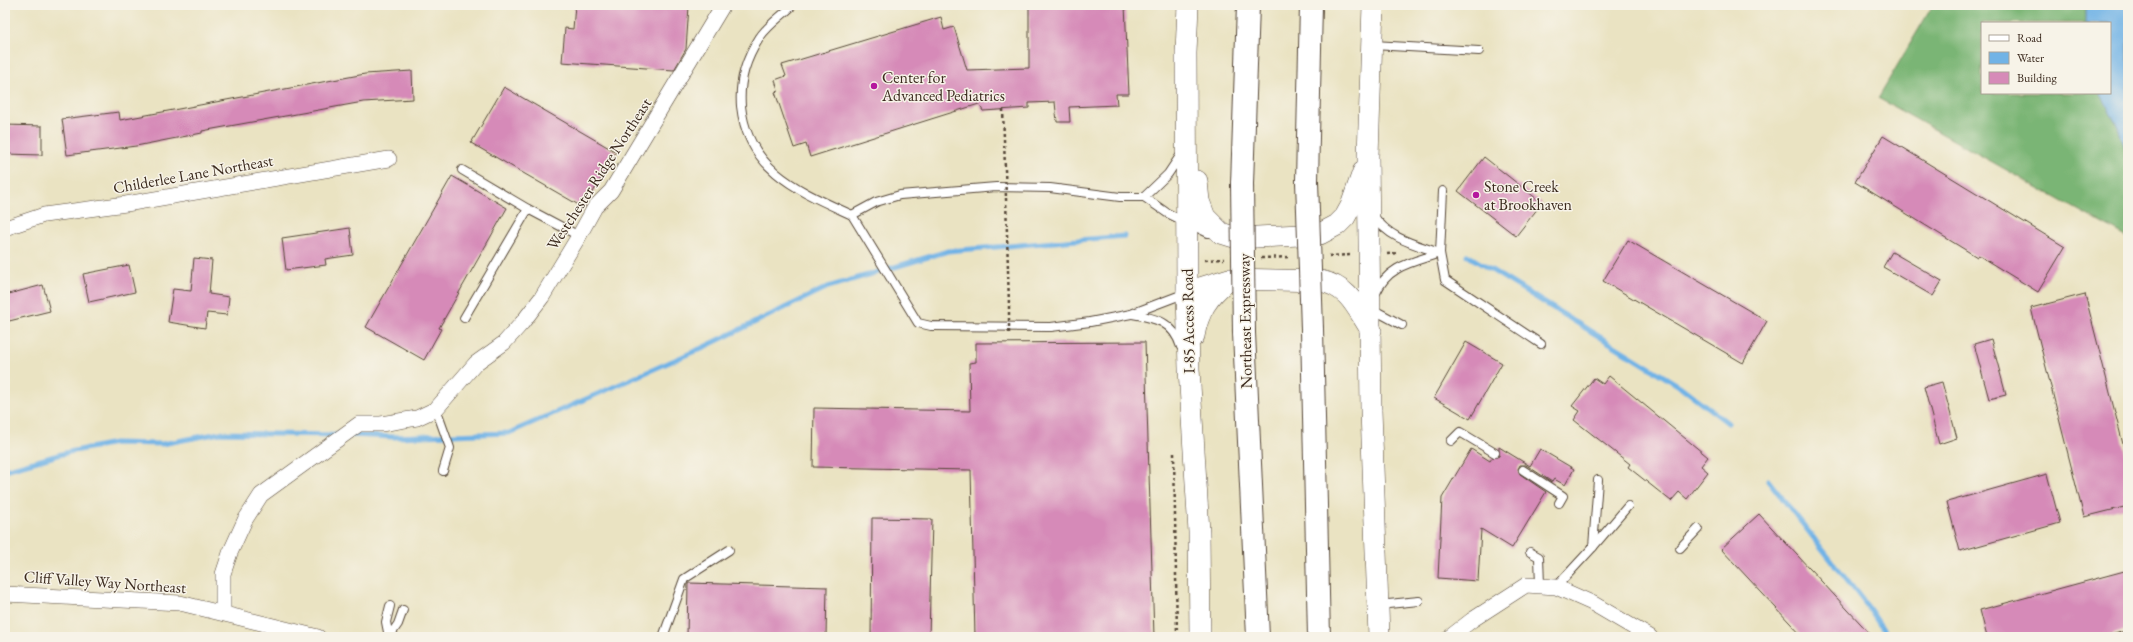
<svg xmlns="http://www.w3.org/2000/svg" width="2133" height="642" font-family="'EB Garamond',serif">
<rect width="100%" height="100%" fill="#f7f3e8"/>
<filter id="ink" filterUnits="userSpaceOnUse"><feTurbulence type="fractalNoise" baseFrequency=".025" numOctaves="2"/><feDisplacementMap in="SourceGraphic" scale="8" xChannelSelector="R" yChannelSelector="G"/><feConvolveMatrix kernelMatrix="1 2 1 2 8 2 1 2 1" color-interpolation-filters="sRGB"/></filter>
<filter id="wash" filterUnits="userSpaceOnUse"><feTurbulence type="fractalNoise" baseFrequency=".012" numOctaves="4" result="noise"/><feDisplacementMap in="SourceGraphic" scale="16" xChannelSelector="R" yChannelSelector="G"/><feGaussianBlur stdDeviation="0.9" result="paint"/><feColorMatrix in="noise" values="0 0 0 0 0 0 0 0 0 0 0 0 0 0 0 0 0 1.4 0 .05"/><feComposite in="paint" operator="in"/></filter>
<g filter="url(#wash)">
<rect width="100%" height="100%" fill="#eae3c2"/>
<path fill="#7ab574" stroke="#5a7049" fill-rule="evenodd" d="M1933 5H2128V238L1878 98ZM1982 23H2110V93H1982Z"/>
<polygon fill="#71b3e6" stroke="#566e82" points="2086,5 2128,5 2128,159 2118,127 2099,93 2110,93 2110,23 2086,23"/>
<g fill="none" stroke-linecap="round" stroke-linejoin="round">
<g stroke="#71b3e6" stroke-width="5">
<polyline points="1467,255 1681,387 1728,423"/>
<polyline points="350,435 394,437 509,433 704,347 828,287 948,251 1125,236"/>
<polyline points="5,470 69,452 115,443 162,444 220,433 338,435"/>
<polyline points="1768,480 1868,607 1888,637"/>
</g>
</g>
<g id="blocks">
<g fill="#d68ab8">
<polygon points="575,5 689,6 686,49 674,70 562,62 565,28 573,29"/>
<polygon points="1029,5 1125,5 1129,94 1116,94 1117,105 1069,107 1070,122 1057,122 1055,102 1029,103 1029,108 983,111 979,104 810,157 806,144 794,148 775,92 778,91 775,80 786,76 782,65 941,17 944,30 954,27 967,70 1029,68"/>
<polygon points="412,71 413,99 363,102 202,131 202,133 136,146 67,155 62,119 119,112 120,120 365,74"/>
<polygon points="504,87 616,152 584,208 471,143"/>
<polygon points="5,125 42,126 42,155 5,154"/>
<polygon points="1883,136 2065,247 2038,292 1978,255 1977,257 1855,182"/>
<polygon points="1484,157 1542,203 1516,236 1458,191"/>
<polygon points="452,176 507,208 439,328 441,329 424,360 366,327"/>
<polygon points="350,228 353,255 325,259 326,265 286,270 282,238"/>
<polygon points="1628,240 1767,321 1743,363 1603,281"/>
<polygon points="1892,252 1942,281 1933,296 1883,267"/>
<polygon points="194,258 212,260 209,294 229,297 227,315 207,313 205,328 168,322 173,289 191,291"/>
<polygon points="129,265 135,292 89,302 83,274"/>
<polygon points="43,285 50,311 5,322 5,295"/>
<polygon points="2085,294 2128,464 2128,506 2084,517 2031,308"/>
<polygon points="1991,339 2006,395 1989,399 1974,344"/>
<polygon points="1145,342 1154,637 975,637 971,470 813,467 814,408 970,411 969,363 976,362 976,343"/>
<polygon points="1466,342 1502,363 1470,419 1434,398"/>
<polygon points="1609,376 1708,457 1701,466 1708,472 1687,499 1679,492 1671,501 1628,467 1630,464 1574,420 1580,411 1572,406 1594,378 1603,384"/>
<polygon points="1942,382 1957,438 1939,444 1924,387"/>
<polygon points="1499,447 1530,466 1540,449 1574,469 1565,485 1554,479 1552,482 1526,465 1520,465 1518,469 1520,474 1546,492 1512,548 1481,529 1478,581 1438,578 1442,498 1471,449 1490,461 1492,458 1499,456"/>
<polygon points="2047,474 2060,523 1960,551 1947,502"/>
<polygon points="1759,514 1873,637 1803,637 1721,549"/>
<polygon points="872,518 932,519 929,637 871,637"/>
<polygon points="2128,570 2128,630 2104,637 1987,637 1980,610"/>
<polygon points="688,583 827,587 826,637 687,637"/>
</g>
</g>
</g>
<g filter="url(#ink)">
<use href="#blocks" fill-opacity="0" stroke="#554637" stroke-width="1"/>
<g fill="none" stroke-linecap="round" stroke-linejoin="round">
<defs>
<g id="lane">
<path d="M793 5C782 16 769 24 760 37 746 59 739 80 741 106 748 171 800 191 852 215L876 202 900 195 996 187 1050 188 1120 197H1144L1167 213 1208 233H1213"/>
<polyline points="1373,45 1479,51"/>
<polyline points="462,170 528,209 579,236"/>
<polyline points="1443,191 1440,253 1445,280 1541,344"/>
<polyline points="1144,197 1168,174 1182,153"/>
<polyline points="852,215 918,323 931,326 1051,327 1090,322 1131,314 1186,293"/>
<path d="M1373 215C1389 239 1414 244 1440 253"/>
<path d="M1376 293C1388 265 1414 262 1440 253"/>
<polyline points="1372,309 1402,325"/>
<path d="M1132 314C1155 318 1173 321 1181 347"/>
<polyline points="464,318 528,209"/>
<polyline points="436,409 450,448 443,471"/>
<polyline points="1451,441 1460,432 1495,453"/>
<polyline points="1523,470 1563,496 1559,503"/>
<polyline points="1593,547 1598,480"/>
<polyline points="1680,548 1698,529"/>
<polyline points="1530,552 1539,557 1540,585"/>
<polyline points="1556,587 1593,547 1628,506"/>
<polyline points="1378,605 1419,601"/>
<polyline points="389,637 386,622 390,606"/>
<polyline points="389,637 398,624 403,610"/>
<polyline points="663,637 684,579 729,550"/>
</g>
<g id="street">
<polyline points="5,228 44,215 126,204 389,159"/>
<polyline points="5,594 180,603 318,637"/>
<polyline points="223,613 223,574 230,553 245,520 261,495 359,424 381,424 417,418 436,409 476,363 504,343 522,323 542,297 579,236 595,207 611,191 723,5"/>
<polyline points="1450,637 1472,620 1526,585 1556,587 1592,603 1650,637"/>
</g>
<g id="secondary">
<polyline points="1188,5 1186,53 1187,292 1189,369 1199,532 1200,637"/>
<polyline points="1373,5 1368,156 1371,410 1379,637"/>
<polyline points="1197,181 1199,201 1205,217 1221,233 1237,238 1320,234 1337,225 1345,217 1351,206 1363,172"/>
<path d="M1187 292 1229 279 1321 281C1349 287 1356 307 1371 330"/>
<path d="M1194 336C1198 312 1208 296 1227 281"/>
</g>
<g id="highway">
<polyline points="1307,181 1311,5"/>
<polyline points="1242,184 1248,5"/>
<polyline points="1312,329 1319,637"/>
<polyline points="1244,333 1258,637"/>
</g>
</defs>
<use href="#lane" stroke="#554637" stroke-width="10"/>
<use href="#street" stroke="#554637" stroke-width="16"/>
<use href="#secondary" stroke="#554637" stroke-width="22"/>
<use href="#highway" stroke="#554637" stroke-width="24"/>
<g stroke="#554637" stroke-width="2.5" stroke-dasharray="3 3" stroke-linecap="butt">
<polyline points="1003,109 1005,169"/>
<polyline points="1006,198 1009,306"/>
<polyline points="1387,254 1398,253"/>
<polyline points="1329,256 1352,255"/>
<polyline points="1261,258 1290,257"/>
<polyline points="1205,260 1224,259"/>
<polyline points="1174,453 1177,637"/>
</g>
<use href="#lane" stroke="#fff" stroke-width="8"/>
<use href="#street" stroke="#fff" stroke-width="15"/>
<use href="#secondary" stroke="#fff" stroke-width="21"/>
<use href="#highway" stroke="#fff" stroke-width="22"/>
<defs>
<g id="highway-bridge">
<polyline points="1307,181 1312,329"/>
<polyline points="1242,184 1244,333"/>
</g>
</defs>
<use href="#highway-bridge" stroke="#554637" stroke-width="24" stroke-linecap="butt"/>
<g stroke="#554637" stroke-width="2.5" stroke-dasharray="3 3" stroke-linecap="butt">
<polyline points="1005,169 1006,198"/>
<polyline points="1009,306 1009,333"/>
</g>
<use href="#highway-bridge" stroke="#fff" stroke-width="22"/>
</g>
</g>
<g fill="#b5179e" stroke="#f7f3e8" stroke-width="1.5">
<circle cx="874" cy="86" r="4"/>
<circle cx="1476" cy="195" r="4"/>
</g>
<g text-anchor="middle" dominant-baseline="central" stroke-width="3" stroke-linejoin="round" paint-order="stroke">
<g font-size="16" fill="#3b2a1e" stroke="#f7f3e8" text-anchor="start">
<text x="882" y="77">Center for<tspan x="882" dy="18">Advanced Pediatrics</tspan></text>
<text x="1484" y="186">Stone Creek<tspan x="1484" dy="18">at Brookhaven</tspan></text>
</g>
<g font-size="16" fill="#3b2a1e" stroke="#f7f3e8">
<text transform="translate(193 174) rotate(-10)">Childerlee Lane Northeast</text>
<text transform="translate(599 174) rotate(-57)">Westchester Ridge Northeast</text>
<text transform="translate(1188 321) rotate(-91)">I-85 Access Road</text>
<text transform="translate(1245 321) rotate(-91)">Northeast Expressway</text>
<text transform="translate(105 582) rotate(4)">Cliff Valley Way Northeast</text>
</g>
</g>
<rect width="2133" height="642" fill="none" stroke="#f7f3e8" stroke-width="20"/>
<rect x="1981" y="22" width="130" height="72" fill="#f7f3e8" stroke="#aca397"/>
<rect x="1989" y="35" width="20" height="6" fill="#ffffff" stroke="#aca397"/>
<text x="2017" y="42" font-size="12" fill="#3b2a1e">Road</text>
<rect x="1989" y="52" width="20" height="12" fill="#71b3e6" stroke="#aca397"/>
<text x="2017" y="62" font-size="12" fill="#3b2a1e">Water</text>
<rect x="1989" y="72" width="20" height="12" fill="#d68ab8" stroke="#aca397"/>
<text x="2017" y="82" font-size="12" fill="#3b2a1e">Building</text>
</svg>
